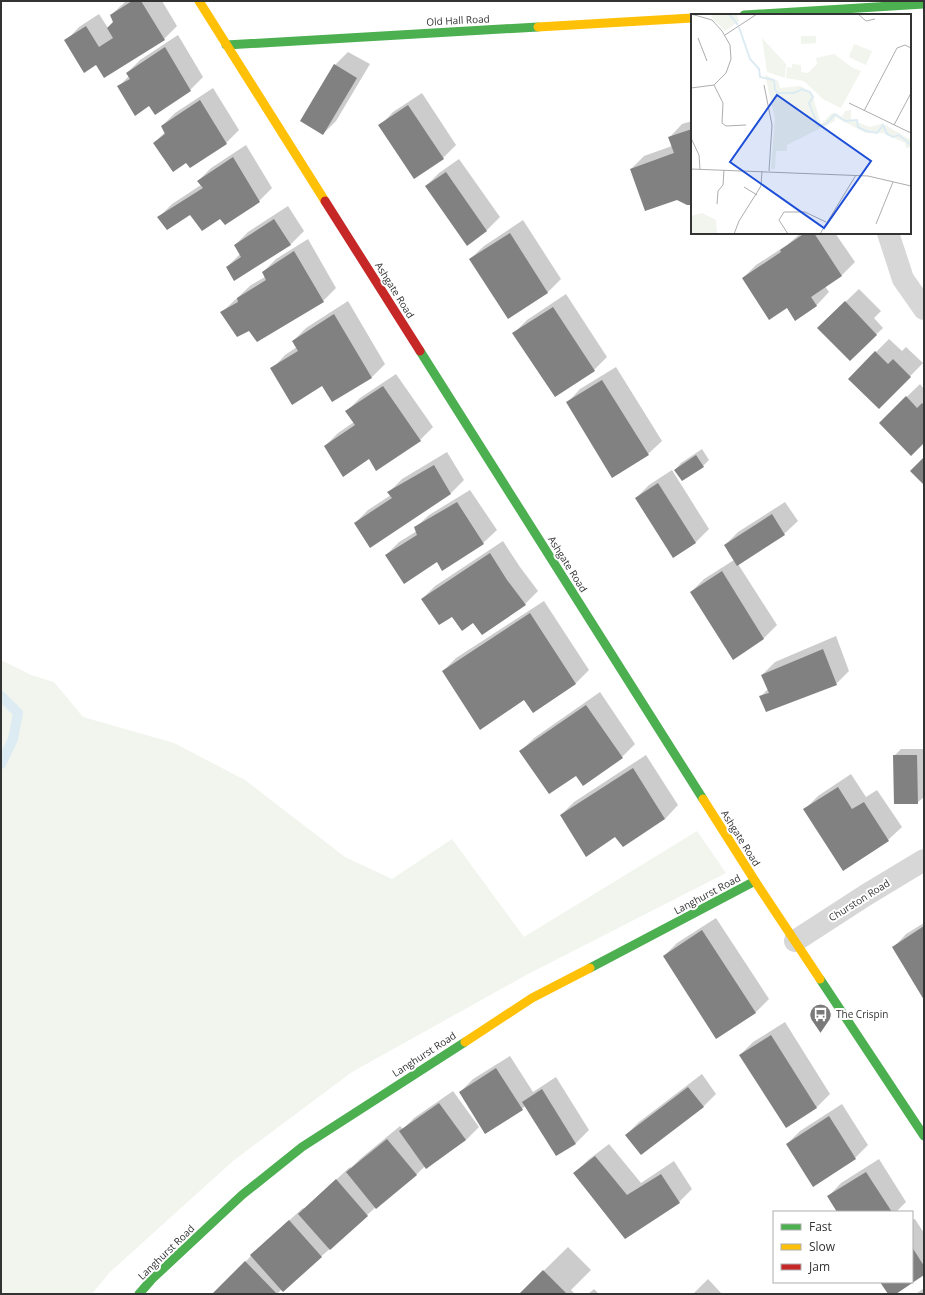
<svg xmlns="http://www.w3.org/2000/svg" width="925" height="1295" font-family="'Open Sans',sans-serif">
<rect width="100%" height="100%" fill="#fff"/>
<polygon fill="#f1f5ed" points="1,660 31,675 54,682 83,717 174,743 245,780 345,857 392,879 452,839 524,937 697,831 726,873 528,974 352,1072 233,1161 109,1273 92,1294 1,1294"/>
<g fill="#0003">
<polygon points="126,1 162,1 177,26 164,39 97,63 66,41 79,27 99,14 108,28 114,22 111,15"/>
<polygon points="178,35 203,77 190,90 149,105 118,87 129,76 127,73 140,60"/>
<polygon points="348,52 370,64 336,121 323,134 335,65"/>
<polygon points="213,88 239,130 226,143 186,162 154,143 165,132 162,126 175,113"/>
<polygon points="422,93 456,145 443,158 380,126 393,112"/>
<polygon points="692,121 692,204 631,169 644,156 672,146 669,138 682,124"/>
<polygon points="246,145 272,188 259,201 221,217 191,213 159,217 172,204 201,185 198,181 211,168"/>
<polygon points="459,159 500,217 487,230 467,244 426,186 439,173"/>
<polygon points="288,206 304,231 291,244 234,279 227,267 240,254 235,245 248,232"/>
<polygon points="523,220 561,279 548,292 509,317 470,259 484,246"/>
<polygon points="801,233 835,233 855,262 842,275 825,286 829,292 816,306 787,307 743,278 756,265 787,245"/>
<polygon points="308,239 336,288 323,301 249,330 221,313 251,285 265,277 263,272 276,259"/>
<polygon points="859,289 881,311 874,318 883,328 850,360 818,328"/>
<polygon points="566,294 607,357 594,370 514,333 527,320"/>
<polygon points="348,301 385,364 372,377 332,400 322,384 272,369 285,355 297,347 293,341 306,328"/>
<polygon points="889,339 902,351 906,347 923,363 879,408 849,379"/>
<polygon points="616,367 662,441 648,454 567,403 580,389"/>
<polygon points="396,374 433,427 420,440 370,458 325,446 338,433 354,422 347,411 360,398"/>
<polygon points="920,384 924,389 924,442 880,423"/>
<polygon points="702,449 709,460 703,466 675,470 681,463"/>
<polygon points="447,452 464,480 451,493 370,547 355,523 368,510 391,495 389,492 402,479"/>
<polygon points="672,470 709,529 696,542 673,557 636,498 649,485"/>
<polygon points="470,490 497,530 483,543 437,561 386,555 399,542 417,531 415,528 429,515"/>
<polygon points="785,502 798,521 784,534 738,564 777,625 764,638 733,658 691,592 704,579 734,560 725,545 738,532"/>
<polygon points="503,541 520,567 538,591 525,604 452,615 422,599 435,586"/>
<polygon points="544,601 589,670 576,683 533,712 524,698 443,671 456,658"/>
<polygon points="836,636 849,671 836,684 761,696 768,689 762,675 775,662"/>
<polygon points="600,692 635,744 622,757 576,774 521,751 534,738"/>
<polygon points="901,749 923,749 924,797 917,803 894,756"/>
<polygon points="646,755 678,805 665,819 615,835 561,815 574,802"/>
<polygon points="851,774 866,797 877,790 902,827 888,840 805,809 818,796"/>
<polygon points="716,918 769,999 756,1012 717,1038 664,956 677,943"/>
<polygon points="924,923 924,998 893,948 906,934"/>
<polygon points="785,1022 830,1094 817,1107 786,1127 740,1055 753,1042"/>
<polygon points="510,1056 533,1092 556,1077 589,1130 576,1143 557,1154 526,1105 522,1109 460,1092 473,1079"/>
<polygon points="702,1074 716,1094 703,1107 626,1135 639,1122"/>
<polygon points="453,1091 479,1127 466,1140 426,1168 425,1166 416,1175 376,1207 283,1291 282,1289 277,1294 213,1294 265,1242 303,1208 304,1209 350,1167 351,1168 360,1159 400,1126 403,1129 414,1118"/>
<polygon points="842,1104 868,1145 855,1158 787,1144 800,1131"/>
<polygon points="609,1144 641,1183 674,1161 692,1189 679,1202 625,1237 575,1173 588,1160"/>
<polygon points="879,1159 906,1202 896,1212 838,1212 828,1197 841,1183"/>
<polygon points="915,1219 924,1233 924,1274 894,1294 889,1294 882,1282 912,1282 912,1220"/>
<polygon points="568,1247 591,1270 571,1290 575,1294 520,1294"/>
<polygon points="708,1279 722,1294 693,1294"/>
<polygon points="924,1288 924,1294 916,1294"/>
<polygon points="594,1289 599,1294 588,1294"/>
</g>
<g fill="none" stroke-linecap="round" stroke-linejoin="round">
<polyline stroke="#ddebf3" stroke-width="10" points="1,696 18,713 13,739 1,764"/>
</g>
<g fill="#818181">
<polygon points="132,1 141,1 165,40 104,78 96,65 84,73 64,40 86,26 99,47 113,38 107,28 113,22 110,15"/>
<polygon points="165,47 191,91 155,115 149,106 135,116 117,86 130,79 126,73"/>
<polygon points="334,64 357,78 323,135 300,121"/>
<polygon points="200,100 227,144 190,168 186,163 173,172 153,143 165,134 161,126"/>
<polygon points="408,105 444,159 414,179 378,125"/>
<polygon points="692,129 692,205 687,205 677,200 645,211 630,169 674,153 668,137"/>
<polygon points="233,157 260,202 225,225 220,219 202,231 190,215 167,230 157,217 203,188 197,181"/>
<polygon points="446,172 487,231 467,246 425,186"/>
<polygon points="274,219 291,245 234,281 226,267 241,257 234,245"/>
<polygon points="510,233 548,293 508,319 469,259"/>
<polygon points="805,233 814,233 842,276 811,297 817,306 795,321 787,308 769,320 742,278 781,252 780,250"/>
<polygon points="294,251 324,302 257,342 249,331 237,337 220,312 238,302 237,298 266,280 262,272"/>
<polygon points="845,301 877,335 850,361 817,328"/>
<polygon points="553,307 595,371 555,397 512,333"/>
<polygon points="334,314 372,378 332,402 322,386 292,405 270,368 298,351 292,341"/>
<polygon points="875,351 888,364 893,359 911,377 879,409 848,379"/>
<polygon points="602,380 649,455 612,478 566,402"/>
<polygon points="383,386 421,441 376,471 369,459 343,477 324,446 355,425 345,411"/>
<polygon points="906,396 917,408 922,403 924,405 924,443 911,456 879,423"/>
<polygon points="696,455 704,467 682,481 674,470"/>
<polygon points="924,457 924,485 910,471"/>
<polygon points="434,465 451,494 370,548 354,523 392,498 387,492"/>
<polygon points="658,483 696,543 673,558 635,498"/>
<polygon points="457,502 484,544 442,571 437,562 404,584 385,555 417,535 414,527"/>
<polygon points="772,514 785,535 737,566 724,545"/>
<polygon points="490,553 507,580 526,605 482,635 473,623 462,631 452,617 439,625 421,599"/>
<polygon points="722,571 764,639 733,660 690,592"/>
<polygon points="530,613 576,684 533,713 524,700 480,730 442,671"/>
<polygon points="823,649 837,685 766,712 759,696 769,693 761,675"/>
<polygon points="586,705 623,758 583,786 576,776 549,794 519,751"/>
<polygon points="893,755 917,755 918,804 894,804"/>
<polygon points="633,768 665,819 623,847 615,837 586,857 560,815"/>
<polygon points="838,787 852,809 864,802 889,841 843,871 803,809"/>
<polygon points="924,926 924,1000 892,947"/>
<polygon points="702,930 756,1013 716,1039 663,956"/>
<polygon points="771,1035 817,1108 786,1128 739,1055"/>
<polygon points="496,1068 523,1110 485,1134 459,1092"/>
<polygon points="688,1087 704,1107 641,1155 625,1135"/>
<polygon points="542,1089 576,1144 556,1156 522,1102"/>
<polygon points="439,1103 466,1140 426,1169 399,1131"/>
<polygon points="829,1116 856,1159 813,1187 786,1144"/>
<polygon points="387,1139 417,1175 376,1209 346,1172"/>
<polygon points="595,1156 627,1195 661,1174 680,1203 625,1239 573,1173"/>
<polygon points="866,1172 892,1212 837,1212 827,1196"/>
<polygon points="336,1179 368,1216 330,1250 298,1214"/>
<polygon points="289,1220 322,1257 283,1292 250,1255"/>
<polygon points="912,1247 924,1266 924,1275 896,1294 888,1294 880,1282 912,1282"/>
<polygon points="245,1261 277,1294 212,1294"/>
<polygon points="543,1270 567,1294 519,1294"/>
</g>
<g fill="none" stroke-linecap="round" stroke-linejoin="round">
<g stroke="#d7d7d7" stroke-width="22">
<polyline points="888,233 903,279 924,309"/>
<polyline points="795,941 866,895 924,860"/>
</g>
<g stroke="#4caf50" stroke-width="9">
<polyline points="744,15 924,4"/>
<polyline points="226,45 538,27"/>
<polyline points="420,351 703,799"/>
<polyline points="590,968 755,881"/>
<polyline points="820,979 924,1136"/>
<polyline points="139,1294 152,1279 242,1195 302,1147 465,1042"/>
</g>
<g stroke="#ffc107" stroke-width="9">
<polyline points="199,1 325,201"/>
<polyline points="538,27 692,18"/>
<polyline points="703,799 755,881 820,979"/>
<polyline points="465,1042 532,998 590,968"/>
</g>
<polyline stroke="#c62828" stroke-width="9" points="325,201 420,351"/>
</g>
<defs>
<symbol id="bus-pin" viewBox="-11 -11 22 30"><path d="M0 17L-7.5 6A9.5 9.5 0 1 1 7.5 6Z" fill="#7a7a7a" stroke="#fff"/><path d="M-5-6H5V4H4V6H2V4H-2V6H-4V4H-5ZM-3.5-4V0h7V-4ZM-3.5 1.2v1.5H-2V1.2ZM2 1.2v1.5H3.5V1.2Z" fill="#fff"/></symbol>
</defs>
<g fill-rule="evenodd">
<use href="#bus-pin" x="808" y="1002" width="25" height="34"/>
</g>
<g text-anchor="middle" dominant-baseline="central" stroke-width="4" stroke-linejoin="round" paint-order="stroke">
<g font-size="10" fill="#333" stroke="#fff">
<text transform="translate(458 20) rotate(-3)">Old Hall Road</text>
<text transform="translate(395 290) rotate(58)">Ashgate Road</text>
<text transform="translate(568 564) rotate(58)">Ashgate Road</text>
<text transform="translate(741 838) rotate(58)">Ashgate Road</text>
<text transform="translate(707 894) rotate(-28)">Langhurst Road</text>
<text transform="translate(859 900) rotate(-32)">Churston Road</text>
<text transform="translate(424 1054) rotate(-33)">Langhurst Road</text>
<text transform="translate(166 1252) rotate(-44)">Langhurst Road</text>
</g>
<g font-size="10" fill="#333" stroke="#fff" text-anchor="start">
<text x="836" y="1014">The Crispin</text>
</g>
</g>
<g transform="translate(691 14)">
<rect width="220" height="220" fill="#fff"/>
<path d="M22 0H46L48 7 34 17 20 3ZM110 22H125V29L110 30ZM71 24 95 50 94 64 76 58ZM163 30 181 37 175 51 158 43ZM143 40 162 54 170 57 150 94 132 85 113 67 95 64 96 53 101 54V50L110 51V58L117 59 126 50 125 44ZM74 61 87 67 89 74 110 72 121 80 130 110 141 99 151 103 154 97 160 96V106L179 113 190 110 196 112 220 126V133L215 134 214 129 192 119H175L144 103V107L96 131V137H85L84 155H80L84 105ZM11 199 25 206 26 220H0V202Z" fill="#f1f5ed"/>
<path fill="none" stroke="#ddebf3" stroke-width="2" d="M38 0 47 11M48 13 59 45 68 55 69 63 83 66 84 76 88 79H103L111 75 119 78 122 83 118 89 127 112 135 110 144 100 154 107 166 106 167 113 175 117 186 119 192 111 196 120 202 123 208 121 220 131"/>
<path fill="none" stroke="#adadad" stroke-width="1" d="M0 0 21 6 31 17 39 31 40 45 35 59 23 71 0 74M167 0 175 7 184 5M34 21 66 0M7 24 16 47M23 71 32 89 31 109 35 112 55 111M73 71 81 111 78 157M158 89 220 119M173 97 206 34 214 31 220 34M203 111 220 79M0 124 8 141 9 155M0 155 177 162 220 172M53 173 66 181M26 190 27 177 32 171 33 156M185 210 202 168M43 220 48 207 70 172 71 157M97 220 88 206 93 198H114L135 208M129 220 165 161"/>
<path fill="#1d4ed8" fill-opacity="0.15" stroke="#1d4ed8" stroke-width="2" d="M86 81 180 147 133 214 39 148Z"/>
<rect width="220" height="220" fill="none" stroke="#333" stroke-width="2"/>
</g>
<rect width="925" height="1295" fill="none" stroke="#333333" stroke-width="4"/>
<rect x="773" y="1211" width="140" height="72" fill="#ffffff" stroke="#adadad"/>
<rect x="781" y="1224" width="20" height="6" fill="#4caf50" stroke="#adadad"/>
<text x="809" y="1231" font-size="12" fill="#333333">Fast</text>
<rect x="781" y="1244" width="20" height="6" fill="#ffc107" stroke="#adadad"/>
<text x="809" y="1251" font-size="12" fill="#333333">Slow</text>
<rect x="781" y="1264" width="20" height="6" fill="#c62828" stroke="#adadad"/>
<text x="809" y="1271" font-size="12" fill="#333333">Jam</text>
</svg>
